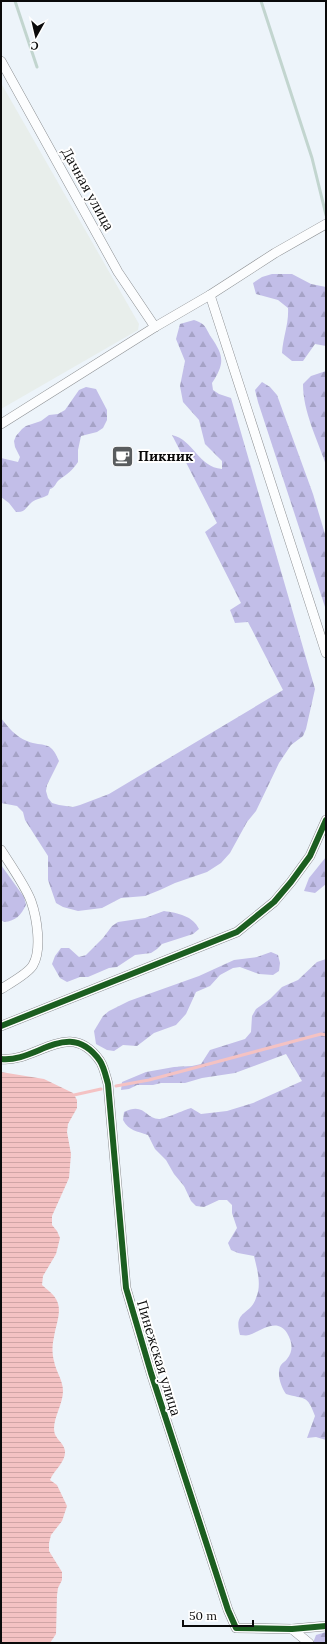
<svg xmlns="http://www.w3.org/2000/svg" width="327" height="1644" font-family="Lora,serif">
<defs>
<pattern id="forest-firs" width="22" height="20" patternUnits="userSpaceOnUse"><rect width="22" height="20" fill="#c2bee8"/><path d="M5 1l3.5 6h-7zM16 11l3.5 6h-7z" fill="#a5a2c6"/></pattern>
<pattern id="water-rules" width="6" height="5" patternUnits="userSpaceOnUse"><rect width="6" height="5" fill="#f4c2c3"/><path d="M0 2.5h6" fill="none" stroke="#d0a5a6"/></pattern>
</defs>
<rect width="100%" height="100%" fill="#edf4fa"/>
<polygon fill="#e8eeeb" points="1,83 139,324 138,330 1,409"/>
<g fill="url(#forest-firs)">
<path d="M272 274H292L311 284 326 287V346L315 344 303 361H292L282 353C283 337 289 324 288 308L278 300 256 294 253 283 262 277Z"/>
<path d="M194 320C206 324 205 327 211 337 224 356 225 363 212 383L213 390 219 394 231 398 315 689 306 729 303 736 291 745 279 763 256 811 247 822 230 853 221 863 207 872 175 883 160 890 145 896 121 898 102 908 78 911 63 907 56 903 48 880V856L25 820 23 812 17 806 1 803V718C8 727 16 737 27 741 44 748 50 739 59 761L47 785 46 791 48 798 52 803 59 805 73 807 80 805 109 794 283 690 248 622 235 623 230 610 241 603 205 532 217 523 172 435C194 440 198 467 222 469V461L205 444 199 420 183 402 180 386 185 361 176 339 180 324Z"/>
<path d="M326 371V465C317 438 303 412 303 384L311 376Z"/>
<polygon points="262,382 270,387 277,395 313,494 325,534 326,610 258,402 255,390"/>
<path d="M86 387 96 389 107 410V420L103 428 97 432 81 436 78 450V462C73 470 66 475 59 480 55 483 56 487 50 489L48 495C43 498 36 499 32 502 26 507 25 513 16 512L9 503 1 497V458L18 462 20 457 15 447 14 441 16 436 22 429 26 426 41 421 49 415 58 414 65 410 79 390Z"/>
<polygon points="326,857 326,884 315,893 304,891 309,878"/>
<path d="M1 865 24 897 26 905C21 915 16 921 4 922L1 920Z"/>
<path d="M164 911C178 913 193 916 199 929L193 934 162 944 157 949 151 953 135 955 117 967 109 968 88 977H80L67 982 60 978 52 964 55 956 61 948H69L79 957 86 955 103 938 112 926 118 922 145 918Z"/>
<polygon points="271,952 278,955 280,963 279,971 273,975 259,974 240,967 233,968 220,975 210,986 196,992 186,1014 176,1025 154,1033 137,1046 123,1045 114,1051 107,1050 96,1044 94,1031 103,1016 109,1011 129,1001 199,976 234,960 257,957"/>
<path d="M326 959V1440L316 1437 307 1438 315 1416C307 1394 305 1400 286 1394 281 1387 276 1373 281 1365 282 1363 286 1361 287 1359 294 1350 292 1342 287 1333 277 1317 261 1331 249 1335 246 1336 243 1335 240 1335 233 1310 250 1316 256 1298 262 1285 257 1269 254 1256L238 1253 231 1250 228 1243 237 1228 232 1213V1205L227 1200H219L204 1207 196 1206 191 1201 184 1186 174 1174 166 1160 155 1149 148 1135C137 1131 129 1131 123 1120L124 1112C145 1102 145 1119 159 1119 165 1119 184 1110 191 1108L201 1114 227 1111 253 1103 302 1081 286 1054 235 1073 202 1078 185 1083H161L153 1085H137L129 1089 121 1090 122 1082 146 1072 174 1067 192 1066 201 1064 210 1050 245 1039 251 1032 252 1016 256 1009 270 999 282 987 298 980 317 962Z"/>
<polygon points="326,1632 326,1643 313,1643 316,1635"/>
</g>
<path fill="url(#water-rules)" d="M1 1072 44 1079 73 1093 77 1100V1108L68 1124 67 1132 71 1154 69 1178 52 1216V1225L57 1231 60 1238 56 1254 43 1276 42 1285C46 1289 51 1292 54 1296 64 1308 56 1323 54 1337 52 1345 52 1354 54 1361 56 1372 63 1380 63 1391 63 1404 54 1416 54 1429 54 1439 64 1442 65 1451 66 1462 54 1470 50 1480L57 1485 67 1506 62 1521 51 1535 49 1543V1551L62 1572V1580L58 1588 57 1595 56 1634 50 1643H1Z"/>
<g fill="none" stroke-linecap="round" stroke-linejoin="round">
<g stroke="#f4c2c3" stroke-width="3">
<polyline points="116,1086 149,1080 321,1034 326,1035"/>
<polyline points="74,1095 101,1089"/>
</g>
<defs>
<g id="street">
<polyline points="1,61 118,272 155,327"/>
<polyline points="210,295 326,653"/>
<polyline points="1,424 155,327 210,295 275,253 326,224"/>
<path d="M1 850C10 864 26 887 31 901 37 918 42 950 33 965 29 973 9 984 1 989"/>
<polyline points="1,1026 237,932 274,902 291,882 310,856 326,820"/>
<path d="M1 1059C37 1063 69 1017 100 1061 104 1067 106 1077 108 1084L126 1288 151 1373 228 1610 236 1628 292 1629 326 1626"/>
<polyline points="292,1629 309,1643"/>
</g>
</defs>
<use href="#street" stroke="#8c8f92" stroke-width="10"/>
<use href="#street" stroke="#fcfdfe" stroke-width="9"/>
<g stroke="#c2d5cf" stroke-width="3">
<polyline points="15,1 37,67"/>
<polyline points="261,1 312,158 326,215"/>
</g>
<defs>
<g id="cycleway">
<polyline points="1,1026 237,932 274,902 291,882 310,856 326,820"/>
<path d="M1 1059C37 1063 69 1017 100 1061 104 1067 106 1077 108 1084L126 1288 151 1373 228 1610 236 1628 292 1629 326 1626"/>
</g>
</defs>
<use href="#cycleway" stroke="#fff" stroke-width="8"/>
<use href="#cycleway" stroke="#1b5e20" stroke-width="6"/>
</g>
<defs>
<symbol id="cafe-square" viewBox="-11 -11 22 22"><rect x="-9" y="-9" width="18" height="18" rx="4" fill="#595c5e" stroke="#fff"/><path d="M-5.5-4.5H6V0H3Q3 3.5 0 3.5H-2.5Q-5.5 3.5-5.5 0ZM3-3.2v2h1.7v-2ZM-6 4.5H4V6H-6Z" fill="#fff"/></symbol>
</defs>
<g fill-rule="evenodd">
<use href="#cafe-square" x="110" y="444" width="25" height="25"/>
</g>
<g text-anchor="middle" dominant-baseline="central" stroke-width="4" stroke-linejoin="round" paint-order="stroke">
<g font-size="14" fill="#0a0a0a" stroke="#fff">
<text transform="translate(88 189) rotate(61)">Дачная улица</text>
<text transform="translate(159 1358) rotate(73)">Пинежская улица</text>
</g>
<g font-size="14" font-weight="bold" fill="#0a0a0a" stroke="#fff" text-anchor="start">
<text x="138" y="456">Пикник</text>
</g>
</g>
<rect width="327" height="1644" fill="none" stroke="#0a0a0a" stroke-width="4"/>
<g transform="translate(36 36) rotate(188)" stroke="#ffffff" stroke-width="3" paint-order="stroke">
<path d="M0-3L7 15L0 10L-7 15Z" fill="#0a0a0a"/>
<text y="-6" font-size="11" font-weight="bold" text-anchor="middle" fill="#0a0a0a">С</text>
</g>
<path d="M183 1620v6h70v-6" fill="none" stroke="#0a0a0a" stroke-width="2"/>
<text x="189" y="1620" font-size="12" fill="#0a0a0a" stroke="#ffffff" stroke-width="3" paint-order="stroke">50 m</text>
</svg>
